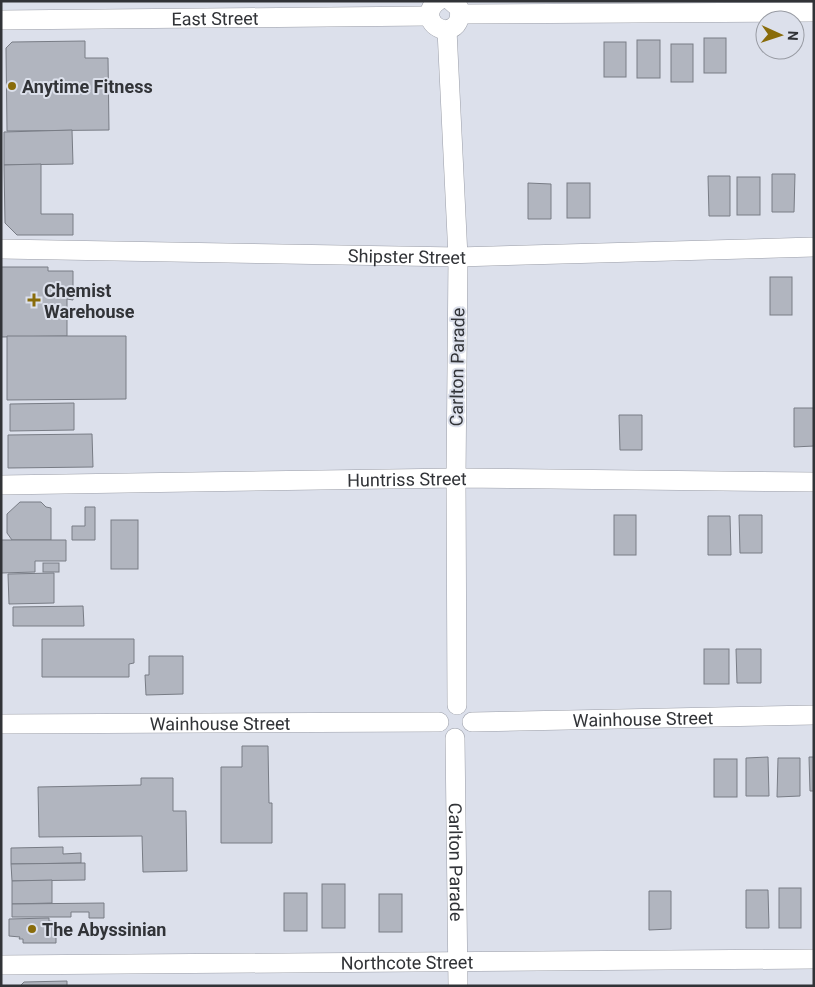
<svg xmlns="http://www.w3.org/2000/svg" width="815" height="987" font-family="Roboto,sans-serif">
<rect width="100%" height="100%" fill="#dce0eb"/>
<g fill="#b1b5bf" stroke="#787c85">
<rect x="704" y="38" width="22" height="35"/>
<rect x="637" y="40" width="23" height="38"/>
<polygon points="85,41 85,58 108,58 109,130 7,131 6,48 12,42"/>
<rect x="604" y="42" width="22" height="35"/>
<rect x="671" y="44" width="22" height="38"/>
<polygon points="72,130 73,164 4,165 4,132"/>
<polygon points="41,164 41,214 73,214 73,235 17,235 5,223 4,165"/>
<polygon points="772,174 795,174 794,212 772,212"/>
<polygon points="708,176 730,176 730,216 709,216"/>
<rect x="737" y="177" width="23" height="38"/>
<polygon points="528,183 551,184 551,219 528,219"/>
<rect x="567" y="183" width="23" height="35"/>
<polygon points="1,267 48,267 48,271 73,271 73,300 67,299 67,336 1,337"/>
<rect x="770" y="277" width="22" height="38"/>
<polygon points="7,336 126,336 126,399 7,400"/>
<polygon points="74,403 74,430 10,431 10,404"/>
<polygon points="794,408 814,408 814,446 794,447"/>
<polygon points="619,415 642,415 642,450 620,450"/>
<polygon points="92,434 93,467 8,468 8,435"/>
<polygon points="20,502 41,502 46,507 51,508 51,540 12,540 7,533 7,514"/>
<polygon points="85,507 95,507 95,540 72,540 72,526 85,526"/>
<rect x="614" y="515" width="22" height="40"/>
<polygon points="739,515 762,515 762,553 740,553"/>
<polygon points="708,516 730,516 731,555 708,555"/>
<rect x="111" y="520" width="27" height="49"/>
<polygon points="1,540 66,540 66,561 35,561 35,572 1,573"/>
<rect x="43" y="563" width="16" height="9"/>
<polygon points="54,573 54,603 9,604 8,574"/>
<polygon points="83,606 84,626 13,626 13,607"/>
<polygon points="42,639 134,639 134,663 129,664 129,677 42,677"/>
<rect x="704" y="649" width="25" height="35"/>
<polygon points="736,649 761,649 761,683 737,683"/>
<polygon points="149,656 183,656 183,694 146,695 145,675 149,675"/>
<polygon points="242,746 268,746 269,803 272,803 272,843 221,843 221,767 242,767"/>
<polygon points="768,757 769,796 746,796 746,758"/>
<polygon points="809,757 814,757 814,791 810,791"/>
<polygon points="778,758 800,758 800,796 777,797"/>
<rect x="714" y="759" width="23" height="38"/>
<polygon points="141,778 173,778 173,811 186,811 187,871 143,872 142,836 39,837 38,787 141,785"/>
<polygon points="63,847 63,854 81,853 81,863 11,864 11,848"/>
<polygon points="85,863 85,880 12,881 11,864"/>
<polygon points="52,880 52,903 12,904 12,881"/>
<rect x="322" y="884" width="23" height="44"/>
<rect x="779" y="888" width="22" height="40"/>
<polygon points="746,890 768,890 769,928 746,928"/>
<polygon points="649,891 671,891 671,929 649,930"/>
<rect x="284" y="893" width="23" height="38"/>
<rect x="379" y="894" width="23" height="38"/>
<polygon points="104,903 104,918 89,918 89,912 71,912 71,917 12,917 12,904"/>
<polygon points="49,918 49,921 56,922 56,943 23,943 23,939 19,939 20,937 9,936 9,919"/>
<polygon points="67,981 67,986 20,986 24,982"/>
</g>
<g fill="none" stroke-linecap="round" stroke-linejoin="round">
<defs>
<g id="minor">
<path d="M438 1C423 11 430 29 447 30 458 27 461 19 459 8L451 1"/>
<polyline points="460,14 814,12"/>
<path id="s1" d="M1 20 429 16"/>
<polyline points="447,30 458,257 456,478 457,705"/>
<path id="s2" d="M1 249 458 257 814 247"/>
<path id="s3" d="M1 485 456 478 814 482"/>
<path id="s4" d="M472 722 814 715"/>
<path id="s5" d="M1 724 439 722"/>
<path id="s6" d="M455 738 458 986"/>
<path id="s7" d="M1 965 814 959"/>
</g>
</defs>
<use href="#minor" stroke="#9a9da7" stroke-width="20"/>
<use href="#minor" stroke="#fff" stroke-width="19"/>
</g>
<g fill="#896c0b" stroke="#dce0eb" stroke-width="2">
<circle cx="12" cy="86" r="5"/>
<path d="M31.5 292.5h5v5h5v5h-5v5h-5v-5h-5v-5h5z"/>
<circle cx="32" cy="929" r="5"/>
</g>
<g text-anchor="middle" dominant-baseline="central" stroke-width="4" stroke-linejoin="round" paint-order="stroke">
<g font-size="18" fill="#313337" stroke="#dce0eb">
<text stroke="none"><textPath href="#s1" startOffset="214">East Street</textPath></text>
<text stroke="none"><textPath href="#s2" startOffset="406">Shipster Street</textPath></text>
<text transform="translate(457 367) rotate(-89)">Carlton Parade</text>
<text stroke="none"><textPath href="#s3" startOffset="406">Huntriss Street</textPath></text>
<text stroke="none"><textPath href="#s4" startOffset="171">Wainhouse Street</textPath></text>
<text stroke="none"><textPath href="#s5" startOffset="219">Wainhouse Street</textPath></text>
<text stroke="none"><textPath href="#s6" startOffset="124">Carlton Parade</textPath></text>
<text stroke="none"><textPath href="#s7" startOffset="406">Northcote Street</textPath></text>
</g>
<g font-size="18" font-weight="bold" fill="#313337" stroke="#dce0eb" text-anchor="start">
<text x="22" y="86">Anytime Fitness</text>
<text x="44" y="290">Chemist<tspan x="44" dy="21">Warehouse</tspan></text>
<text x="42" y="929">The Abyssinian</text>
</g>
</g>
<rect width="815" height="987" fill="none" stroke="#313337" stroke-width="5"/>
<g transform="translate(780 35) rotate(93)"><circle r="24" fill="#dce0eb" stroke="#989ba3"/>
<path d="M0-4L9 19L0 12L-9 19Z" fill="#896c0b"/>
<text y="-8" font-size="14" font-weight="bold" text-anchor="middle" fill="#313337">N</text>
</g>
</svg>
